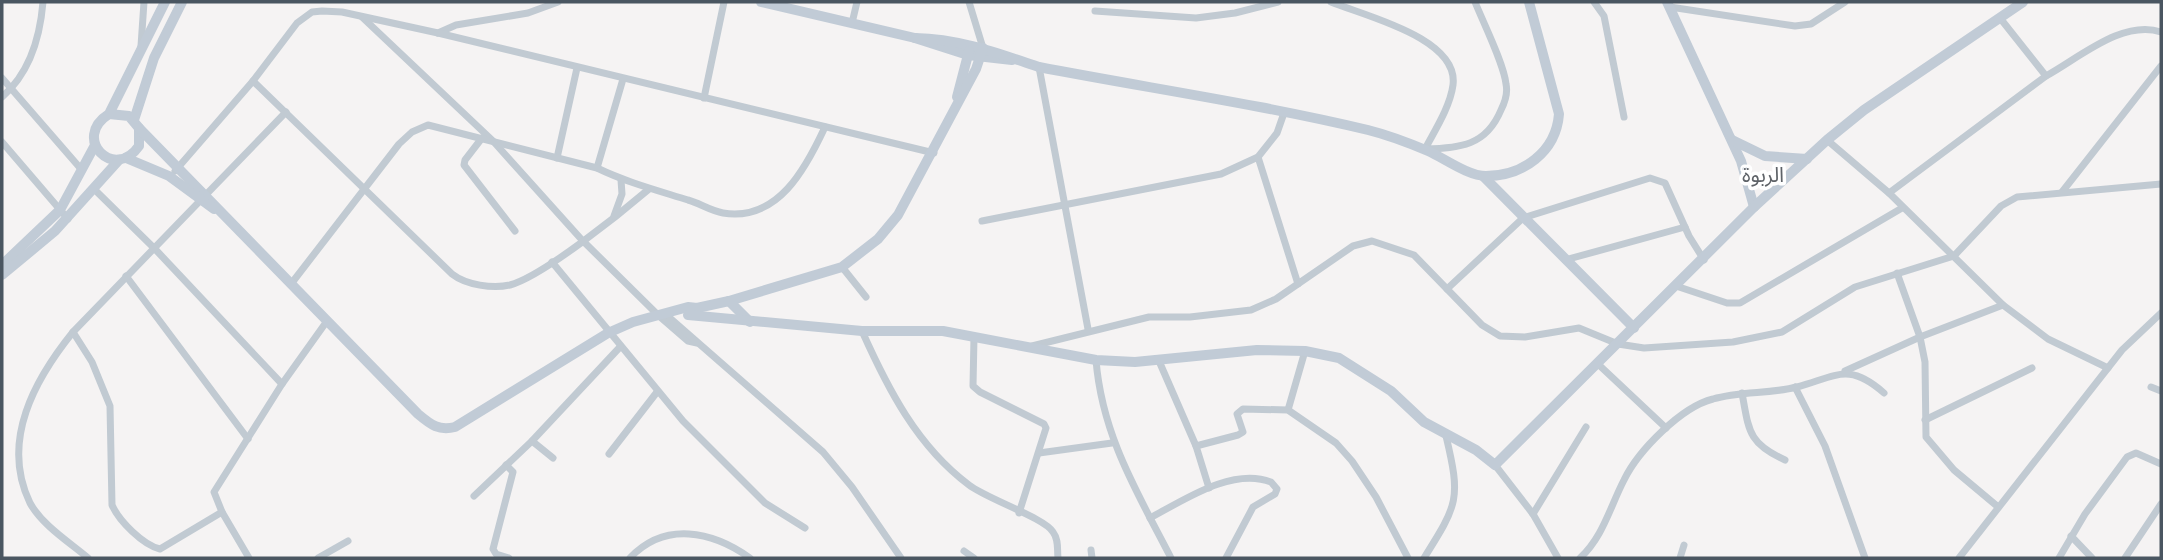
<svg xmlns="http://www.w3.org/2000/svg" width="2163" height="560" font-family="Mulish,'Noto Sans Arabic',sans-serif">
<rect width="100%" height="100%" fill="#f5f3f3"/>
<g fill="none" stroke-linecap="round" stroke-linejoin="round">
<g stroke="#c1cad2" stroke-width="7">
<polyline points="969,2 983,48"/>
<path d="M1331 2C1365 16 1459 38 1453 85 1450 107 1435 130 1425 149 1460 148 1486 146 1501 110 1505 102 1508 93 1506 84 1504 64 1483 22 1475 2"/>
<polyline points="1594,2 1604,16 1624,117"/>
<polyline points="1670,7 1795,26 1811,24 1845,2"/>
<polyline points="1095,11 1196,18 1235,13 1278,2"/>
<polyline points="362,17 493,141 582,240 658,315 688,341 697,343"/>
<path d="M2000 18 2046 76C2079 58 2123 19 2161 32"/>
<polyline points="852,23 857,2"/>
<polyline points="438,33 456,25 528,13 558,2"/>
<polyline points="141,46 144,2"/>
<polyline points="1039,67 1088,329"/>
<polyline points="2,78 81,169"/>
<path d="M253 81 452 274C466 285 493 289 510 285 543 276 621 213 649 189"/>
<path d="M2 97C30 73 40 38 43 2"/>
<polyline points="704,98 724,2"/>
<polyline points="482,138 465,160 464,165 515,231"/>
<polyline points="1827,140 1889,193 2003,305 2048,339 2108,368"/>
<polyline points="2,142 68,219"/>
<polyline points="1258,157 1298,284"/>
<polyline points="557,158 577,68"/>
<polyline points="597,168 623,79"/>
<polyline points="175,171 253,81 297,23 312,12 322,11 342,12 438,33 934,153"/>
<polyline points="94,189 155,249 282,384"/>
<polyline points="2062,192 2161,66"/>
<polyline points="1889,193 2046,76"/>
<polyline points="614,216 622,194 621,180"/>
<polyline points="982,221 1221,174 1258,157 1277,133 1284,113"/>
<polyline points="1565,260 1685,227"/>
<polyline points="552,262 683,421 765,503 805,528"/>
<polyline points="842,267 866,297"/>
<polyline points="1897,273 1920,337 1925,362 1926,437 1954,470 1997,506"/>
<polyline points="126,276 248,439"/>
<path d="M291 284 399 144 412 132 428 125 597 168C626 182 656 190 688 200 699 203 711 211 723 213 778 222 806 168 825 127"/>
<polyline points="1676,286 1727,303 1740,303 1902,208"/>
<polyline points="1447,289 1523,218 1650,178 1665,183 1689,236 1704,260"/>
<polyline points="664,313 823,452 852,487 901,558"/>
<path d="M862 331C888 389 917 446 969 485 987 499 1045 518 1053 532 1059 540 1057 549 1058 558"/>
<path d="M73 332 92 362 110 406 112 505C119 521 143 545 160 549L222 512"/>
<polyline points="974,337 973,386 980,392 1044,424 1046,428 1019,513"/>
<polyline points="1032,346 1149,317 1190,317 1251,310 1276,299 1353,246 1372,241 1414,255 1482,325 1500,336 1525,337 1579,328 1618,344 1644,348 1733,342 1782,332 1855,287 1954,256 2001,206 2017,197 2161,184"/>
<path d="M1096 360C1102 435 1137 492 1171 558"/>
<polyline points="1159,361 1196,446 1209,488"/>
<polyline points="1599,365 1666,428"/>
<polyline points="1845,371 1920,337 2003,305"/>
<polyline points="1795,387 1825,446 1865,558"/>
<polyline points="2151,387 2161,391"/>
<path d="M1742 393C1749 431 1748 443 1785 460"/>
<polyline points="1288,410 1305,351"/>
<polyline points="1925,420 2032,368"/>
<polyline points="532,441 553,458"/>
<polyline points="1196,446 1238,435 1243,432 1237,414 1243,409 1288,410 1336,443 1352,461 1376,497 1408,558"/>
<polyline points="1039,453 1112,443"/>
<polyline points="609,454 657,392"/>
<polyline points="506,465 513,472 493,549 496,554 509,558"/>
<polyline points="1495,465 1533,514 1558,558"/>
<polyline points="474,496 532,441 620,347"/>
<polyline points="1533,514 1586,427"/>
<path d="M1150 518C1184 500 1232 467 1271 482L1277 489 1275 494 1253 507 1226 558"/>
<polyline points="2071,536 2092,558"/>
<polyline points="1091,550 1092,558"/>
<polyline points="964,551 974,558"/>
<path d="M88 558C69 542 42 525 30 503 0 441 35 379 73 332L286 112"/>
<polyline points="249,558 222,512 214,492 282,384 327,321"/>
<polyline points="318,558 348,541"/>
<path d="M630 558C665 521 712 531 750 558"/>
<path d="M1424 558C1458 504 1461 499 1446 436"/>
<path d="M1580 558C1603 537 1610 507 1624 480 1638 451 1681 407 1713 399 1740 391 1770 394 1797 387 1837 376 1849 362 1884 393"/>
<polyline points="1680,558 1684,545"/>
<polyline points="1959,558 2122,350 2161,313"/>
<polyline points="2059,558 2085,514 2127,457 2136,453 2161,464"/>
<polyline points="2125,558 2161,504"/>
</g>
<g stroke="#c1cbd6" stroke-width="10">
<polyline points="761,2 915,38 968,55 1012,60"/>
<polyline points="1667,2 1741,161 1754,207"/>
<path d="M915 38C960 39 997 53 1039 67 1148 88 1259 104 1368 130 1388 135 1409 143 1428 151 1444 158 1468 176 1486 176 1523 176 1556 152 1559 114L1529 2"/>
<polyline points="957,97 969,51"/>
<path d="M109 114 129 116 139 128V146C114 182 71 138 109 114L165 2"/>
<polyline points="134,120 154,58 182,2"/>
<path d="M139 128 418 414C431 425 439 431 455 427L608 333 633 322 688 307 697 308 729 301 842 267 878 239 898 215 976 69 983 48"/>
<polyline points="1732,140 1765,156 1807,159"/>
<polyline points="126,158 169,176 214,209"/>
<polyline points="1483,176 1634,328"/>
<polyline points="2,265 60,210 95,145"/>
<polyline points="2,275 55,231 119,160"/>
<polyline points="729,301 750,322"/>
<polyline points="688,315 862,331 943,331 1096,360 1135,362 1257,350 1305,351 1339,358 1391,391 1424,422 1476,450 1495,465 1754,207 1827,140 1864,110 2023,2"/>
</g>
</g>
<g text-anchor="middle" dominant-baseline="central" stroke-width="7" stroke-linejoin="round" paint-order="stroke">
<g font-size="21" fill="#5f6368" stroke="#fff">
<text x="1763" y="174">الربوة</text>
</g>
</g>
<rect width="2163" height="560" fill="none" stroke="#4a5661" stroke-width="7"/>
</svg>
